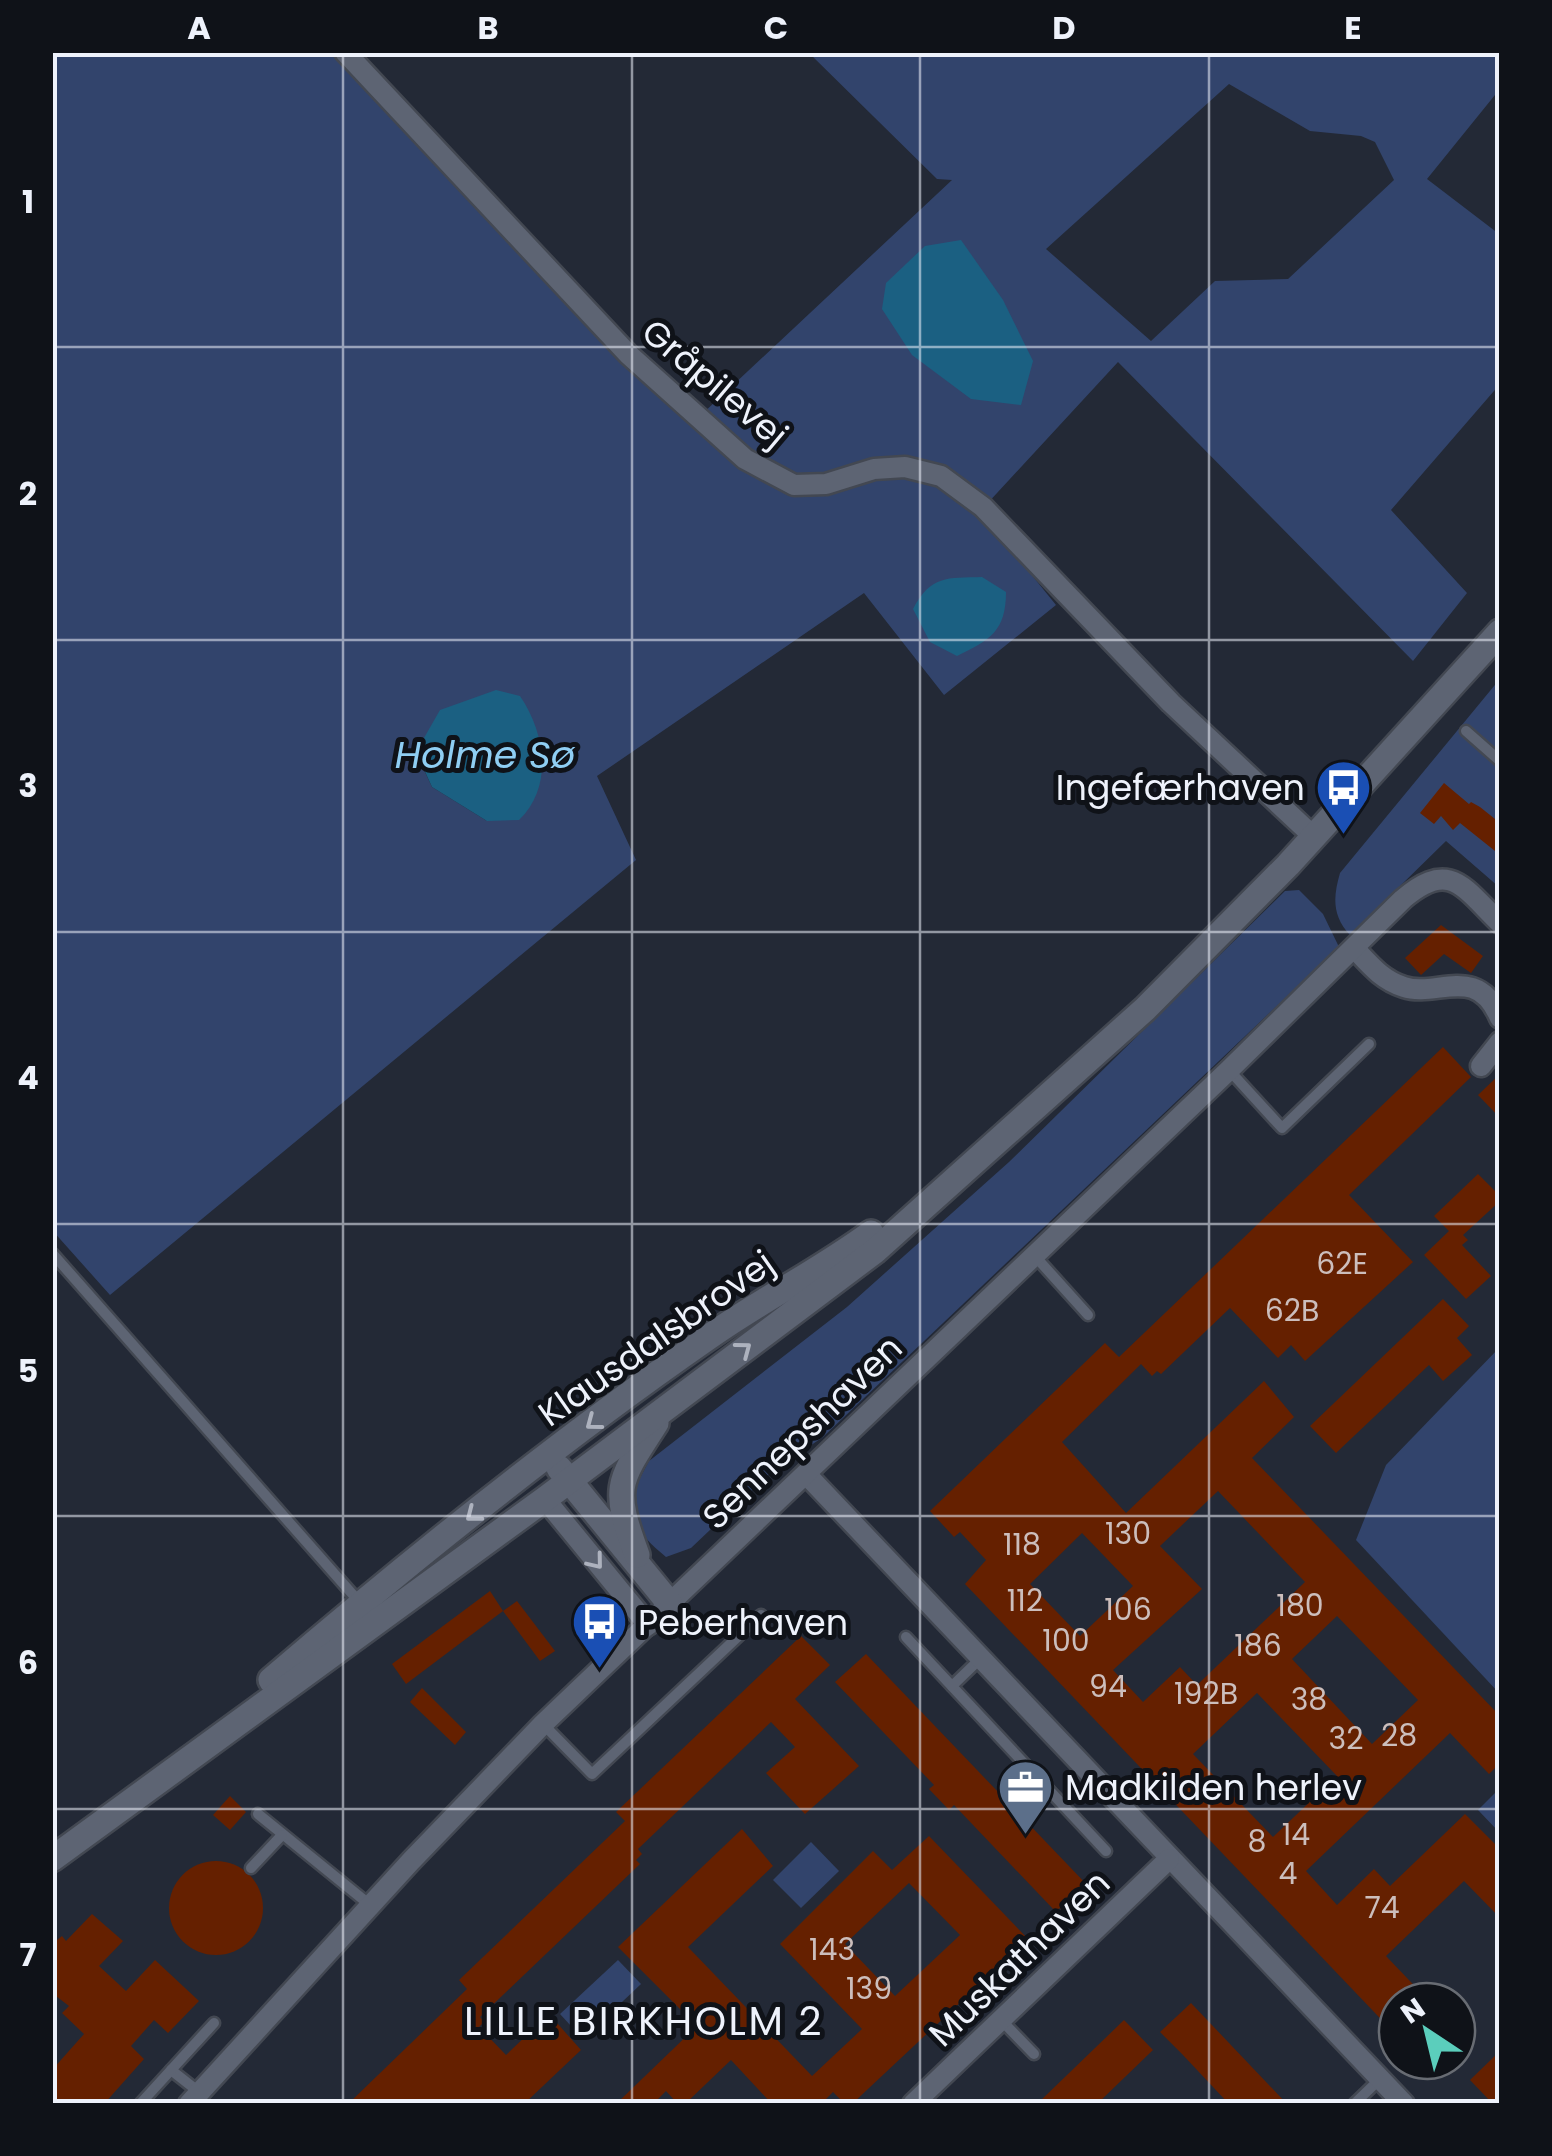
<svg xmlns="http://www.w3.org/2000/svg" width="1552" height="2156" font-family="Poppins,sans-serif">
<rect width="100%" height="100%" fill="#232936"/>
<g fill="#32446c" fill-rule="evenodd">
<path d="M52 53H334L555 287 696 429 765 482 791 494 871 479 902 476 937 485 985 517 1056 605 944 695 864 593 597 776 636 860 110 1295 52 1230ZM416 753 487 821 432 787Z"/>
<path d="M809 53H1499V90L1427 179 1499 234 1500 384 1391 510 1467 593 1413 661 1118 362 985 506 942 467 795 477 770 464 700 416 952 180 937 179ZM1229 84 1310 131 1361 136 1375 142 1394 180 1288 279 1215 281 1151 341 1046 249Z"/>
<path d="M1499 680V887L1446 841 1350 935C1332 916 1333 897 1340 873Z"/>
<path d="M1299 890 1323 914 1339 947 823 1437 769 1474 691 1548 666 1557C625 1523 623 1507 649 1461L847 1307 1009 1162 1285 891Z"/>
<polygon points="1499,1348 1499,1693 1356,1540 1386,1465"/>
<polygon points="1499,1789 1499,1832 1478,1810"/>
<polygon points="811,1842 839,1871 801,1908 773,1880"/>
<polygon points="618,1960 641,1984 583,2039 560,2014"/>
</g>
<g fill="#1b6082">
<polygon points="961,240 1003,300 1033,361 1021,405 971,399 912,355 882,309 886,283 925,246"/>
<path d="M982 577 1006 592C1006 631 990 640 957 656L930 642 913 609C931 575 947 578 982 577Z"/>
<path d="M496 690 520 696C545 733 554 786 519 820L487 821 432 787 416 752 440 710Z"/>
</g>
<g fill="#652000" fill-rule="evenodd">
<polygon points="1444,783 1469,804 1471,802 1480,807 1500,823 1500,855 1460,823 1453,830 1441,816 1434,824 1420,813"/>
<polygon points="1441,925 1483,956 1471,973 1444,954 1421,975 1405,958"/>
<path d="M1443 1047 1471 1077 1349 1195 1413 1262 1305 1361 1291 1345 1278 1358 1230 1308 1161 1374 1157 1371 1152 1376 1141 1364 1062 1442 1126 1513 1264 1381 1294 1417 1252 1458 1500 1716V1763L1489 1774 1450 1733 1306 1871 1337 1905 1374 1869 1390 1886 1465 1814 1500 1849V1918L1464 1881 1386 1956 1429 2001H1397V2036L965 1584 986 1560 960 1532 954 1537 930 1511 1105 1343 1119 1357ZM1218 1491 1305 1582 1197 1685 1180 1667 1143 1702 1113 1670 1202 1589 1160 1546ZM1082 1533 1133 1586 1080 1636 1030 1584ZM1337 1616 1418 1700 1372 1744 1292 1659ZM1257 1693 1337 1776 1273 1837 1193 1754Z"/>
<polygon points="1500,1074 1500,1118 1478,1095"/>
<polygon points="1478,1174 1500,1196 1500,1201 1463,1235 1468,1240 1462,1245 1491,1276 1466,1299 1424,1255 1449,1231 1434,1216"/>
<polygon points="1443,1299 1469,1326 1457,1338 1472,1355 1443,1381 1429,1365 1336,1453 1310,1426"/>
<polygon points="490,1591 503,1611 406,1684 392,1664"/>
<polygon points="517,1601 555,1651 540,1661 503,1611"/>
<polygon points="801,1636 830,1665 795,1699 859,1766 805,1814 766,1773 795,1747 771,1722 638,1849 642,1854 636,1860 640,1864 480,2017 484,2022 479,2027 506,2055 549,2014 581,2050 524,2104 348,2104 467,1989 459,1980 625,1821 616,1812"/>
<polygon points="866,1654 1090,1888 1064,1913 1060,1908 1055,1911 954,1805 949,1810 929,1789 934,1785 835,1682"/>
<polygon points="422,1688 466,1732 455,1745 410,1702"/>
<polygon points="230,1796 246,1812 230,1830 213,1815"/>
<path d="M742 1829 773 1866 688 1947 812 2076 862 2029 780 1944 873 1851 892 1870 929 1836 1028 1939 852 2104H845L833 2092 821 2104H772L731 2060 685 2104H678L666 2091 653 2104H616L697 2026 618 1947ZM909 1883 960 1935 895 1996 845 1944Z"/>
<circle cx="216" cy="1908" r="47"/>
<polygon points="92,1914 123,1941 99,1966 126,1991 155,1960 199,2001 168,2033 154,2020 131,2046 144,2059 104,2104 52,2104 52,2070 84,2034 62,2013 69,2006 52,1993 52,1944 62,1936 66,1941"/>
<polygon points="1191,2003 1287,2104 1229,2104 1182,2054 1160,2032"/>
<polygon points="1124,2020 1153,2050 1097,2104 1037,2104"/>
<polygon points="1500,2051 1500,2104 1493,2104 1470,2080"/>
</g>
<g fill="none" stroke-linecap="round" stroke-linejoin="round">
<defs>
<g id="service">
<polyline points="1466,731 1500,761"/>
<polyline points="1229,1070 1282,1128 1369,1044"/>
<polyline points="52,1253 362,1605"/>
<polyline points="1034,1255 1088,1315"/>
<polyline points="906,1637 1106,1851"/>
<polyline points="952,1686 980,1659"/>
<polyline points="543,1724 592,1774 761,1615"/>
<polyline points="258,1814 370,1905"/>
<polyline points="251,1868 282,1835"/>
<polyline points="1001,2020 1034,2054"/>
<polyline points="171,2070 199,2092"/>
<polyline points="140,2104 214,2023"/>
<polyline points="1354,2104 1380,2079"/>
</g>
<g id="minor">
<polyline points="345,52 628,354 745,459 794,485 826,484 874,469 905,467 941,476 983,507 1171,703 1314,837"/>
<path d="M1355 949C1370 965 1382 980 1404 987 1437 998 1477 963 1500 1018"/>
<polyline points="1481,1066 1500,1042"/>
<polyline points="806,1474 1404,2104"/>
<polyline points="545,1499 648,1625"/>
<path d="M189 2104 411 1861 543 1724 1229 1070 1403 899C1450 859 1463 887 1500 923"/>
<polyline points="913,2104 1169,1859"/>
</g>
<g id="tertiary">
<polyline points="559,1468 670,1604"/>
<path d="M637 1555C612 1487 617 1483 656 1423"/>
<path d="M271 1680C410 1561 555 1444 706 1339 759 1301 818 1272 871 1233"/>
<polyline points="52,1859 545,1499 875,1251 1145,1009 1288,865 1500,632"/>
</g>
</defs>
<use href="#service" stroke="#434852" stroke-width="15"/>
<use href="#minor" stroke="#434852" stroke-width="25"/>
<use href="#tertiary" stroke="#434852" stroke-width="30"/>
<use href="#service" stroke="#5d6473" stroke-width="10"/>
<use href="#minor" stroke="#5d6473" stroke-width="20"/>
<use href="#tertiary" stroke="#5d6473" stroke-width="25"/>
</g>
<defs><path id="oneway-chevron" d="M-2-3.5L2.5 0L-2 3.5" fill="none" stroke-width="1.6" stroke-linecap="round" stroke-linejoin="round" transform="scale(2.5)"/></defs>
<g stroke="#adb2be">
<use href="#oneway-chevron" transform="translate(744 1349) rotate(-37)"/>
<use href="#oneway-chevron" transform="translate(593 1423) rotate(143)"/>
<use href="#oneway-chevron" transform="translate(473 1515) rotate(142)"/>
<use href="#oneway-chevron" transform="translate(596 1562) rotate(51)"/>
</g>
<path fill="none" stroke="#eef2fb" stroke-width="2.5" stroke-opacity="0.55" d="M343 52V2104M632 52V2104M920 52V2104M1209 52V2104M52 347H1500M52 640H1500M52 932H1500M52 1224H1500M52 1516H1500M52 1809H1500"/>
<defs>
<symbol id="bus-pin" viewBox="-11 -11 22 30"><path d="M0 17L-7.5 6A9.5 9.5 0 1 1 7.5 6Z" fill="#1a4fb4" stroke="#0f1218"/><path d="M-5-6H5V4H4V6H2V4H-2V6H-4V4H-5ZM-3.5-4V0h7V-4ZM-3.5 1.2v1.5H-2V1.2ZM2 1.2v1.5H3.5V1.2Z" fill="#fff"/></symbol>
<symbol id="office-pin" viewBox="-11 -11 22 30"><path d="M0 17L-7.5 6A9.5 9.5 0 1 1 7.5 6Z" fill="#5c6f8a" stroke="#0f1218"/><path d="M-6-3h4V-5.5h4V-3h4V5H-6ZM-1-4.5V-3h2v-1.5ZM-6 0V1H6V0Z" fill="#fff"/></symbol>
</defs>
<g fill-rule="evenodd">
<use href="#bus-pin" x="1312" y="756" width="63" height="86"/>
<use href="#bus-pin" x="568" y="1590" width="63" height="86"/>
<use href="#office-pin" x="994" y="1756" width="63" height="86"/>
</g>
<g text-anchor="middle" dominant-baseline="central" stroke-width="10" stroke-linejoin="round" paint-order="stroke">
<g font-size="30" fill="#ccbebc">
<text x="1342" y="1263">62E</text>
<text x="1292" y="1310">62B</text>
<text x="1128" y="1533">130</text>
<text x="1022" y="1544">118</text>
<text x="1025" y="1600">112</text>
<text x="1300" y="1605">180</text>
<text x="1128" y="1609">106</text>
<text x="1066" y="1640">100</text>
<text x="1258" y="1645">186</text>
<text x="1108" y="1686">94</text>
<text x="1206" y="1693">192B</text>
<text x="1309" y="1699">38</text>
<text x="1399" y="1735">28</text>
<text x="1346" y="1738">32</text>
<text x="1296" y="1834">14</text>
<text x="1257" y="1841">8</text>
<text x="1288" y="1873">4</text>
<text x="1382" y="1907">74</text>
<text x="832" y="1949">143</text>
<text x="869" y="1988">139</text>
</g>
<g font-size="35" fill="#eef2fb" stroke="#0f1218">
<text transform="translate(715 383) rotate(40)">Gråpilevej</text>
<text transform="translate(656 1338) rotate(-35)">Klausdalsbrovej</text>
<text transform="translate(802 1432) rotate(-44)">Sennepshaven</text>
<text transform="translate(1019 1958) rotate(-44)">Muskathaven</text>
</g>
<g font-size="35" fill="#eef2fb" stroke="#0f1218" text-anchor="start">
<text x="1305" y="787" text-anchor="end">Ingefærhaven</text>
<text x="638" y="1622">Peberhaven</text>
<text x="1065" y="1787">Madkilden herlev</text>
</g>
<g font-size="38" font-style="italic" fill="#8fcef3" stroke="#0f1218">
<text x="485" y="754">Holme Sø</text>
</g>
<g font-size="40" letter-spacing="2.5" fill="#eef2fb" stroke="#0f1218">
<text x="644" y="2021">LILLE BIRKHOLM 2</text>
</g>
</g>
<rect width="1552" height="2156" fill="none" stroke="#0f1218" stroke-width="110"/>
<g transform="translate(1427 2031) rotate(325)"><circle r="48" fill="#0f1218" stroke="#686c73" stroke-width="2.5"/>
<path d="M0-8L18 38L0 25L-18 38Z" fill="#5bcebc"/>
<text y="-15" font-size="28" font-weight="bold" text-anchor="middle" fill="#eef2fb">N</text>
</g>
<rect x="55" y="55" width="1442" height="2046" fill="none" stroke="#eef2fb" stroke-width="4"/>
<g font-size="32" text-anchor="middle" font-weight="bold" fill="#eef2fb">
<text x="199" y="39">A</text>
<text x="488" y="39">B</text>
<text x="776" y="39">C</text>
<text x="1064" y="39">D</text>
<text x="1353" y="39">E</text>
<text x="28" y="213">1</text>
<text x="28" y="505">2</text>
<text x="28" y="797">3</text>
<text x="28" y="1089">4</text>
<text x="28" y="1382">5</text>
<text x="28" y="1674">6</text>
<text x="28" y="1966">7</text>
</g>
</svg>
